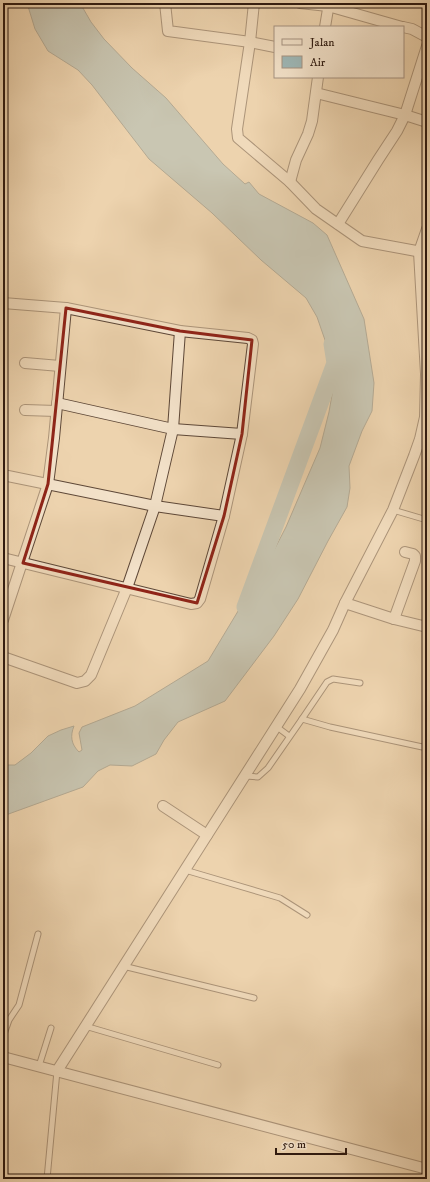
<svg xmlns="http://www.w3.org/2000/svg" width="430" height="1182" font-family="'IM FELL DW Pica',serif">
<rect width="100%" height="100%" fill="#edd3ae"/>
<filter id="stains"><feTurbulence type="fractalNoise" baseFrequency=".005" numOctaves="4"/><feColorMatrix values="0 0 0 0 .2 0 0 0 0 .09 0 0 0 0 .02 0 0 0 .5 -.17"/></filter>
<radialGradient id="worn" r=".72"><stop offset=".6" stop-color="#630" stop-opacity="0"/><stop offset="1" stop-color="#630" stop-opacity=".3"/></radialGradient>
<path fill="#9db6b5" stroke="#717873" d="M27 3H80L91 22 104 39 132 68 166 98 223 164 245 184 249 182 259 194 313 223 327 235 364 319 374 383 372 411 362 431 349 466 350 488 347 507 328 541 298 599 274 636 225 701 178 722 164 740 156 754 132 766 110 765 98 771 83 787 3 816V765H15L31 753 48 736 61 730 74 726C70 736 71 744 79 752L82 750 79 733 82 727 135 706 208 661 270 558 286 527 304 485 320 448 329 412 333 389 334 366 317 317 306 298 261 260 212 213 149 159 92 85 78 70 48 51 35 29Z"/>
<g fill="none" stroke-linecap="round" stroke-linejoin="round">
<polyline stroke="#9db6b5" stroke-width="17" points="245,607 335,363 332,344"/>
<defs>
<g id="service">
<polyline points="393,510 427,520"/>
<polyline points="360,683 333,679 327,682 302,719 330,727 427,748"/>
<polyline points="277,727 289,736"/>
<polyline points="246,776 258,777 268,768 302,719"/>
<polyline points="185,870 280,898 307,915"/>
<polyline points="123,966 254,998"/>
<polyline points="85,1026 218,1065"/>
<polyline points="3,1037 9,1020 19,1005 38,934"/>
<polyline points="39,1066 51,1028"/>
<polyline points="47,1179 57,1071"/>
</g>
<g id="minor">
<polyline points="165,3 168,31 250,42 275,47"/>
<polyline points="254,3 250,42 237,129 238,138 290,182 316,209 362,241 427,253"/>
<polyline points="300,3 328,6 402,27"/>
<polyline points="325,27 329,3"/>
<polyline points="403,27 412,29 427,37"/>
<polyline points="316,93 405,115 427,122"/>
<polyline points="290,182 296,160 308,134 312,121 318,77"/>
<polyline points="338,224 378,160 397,131 405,115 427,46"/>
<polyline points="3,303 66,308 180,331 248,338 252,340 253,344 242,434 224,516 200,599 197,603 191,604 3,558"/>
<polyline points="25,363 60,366"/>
<polyline points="57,403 173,429 242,434"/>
<polyline points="25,410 56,411"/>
<polyline points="3,475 155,506 224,516"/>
<polyline points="345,603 394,619 427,627"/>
<polyline points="394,619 415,561 415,556 413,554 405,552"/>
<polyline points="3,620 48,484 54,438 66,308"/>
<polyline points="3,657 77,683 85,681 91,675 127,588 155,506 173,429 180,331"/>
<polyline points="163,806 207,835"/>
<polyline points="3,1057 427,1169"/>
<polyline points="57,1071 300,689 333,630 345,603 393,510 414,456 420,439 425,417 426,374 419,252 427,229"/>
</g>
</defs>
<use href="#service" stroke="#5e4838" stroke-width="7"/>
<use href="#minor" stroke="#5e4838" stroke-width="12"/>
<use href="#service" stroke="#f3e2ca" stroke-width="5"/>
<use href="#minor" stroke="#f3e2ca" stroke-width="10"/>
</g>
<path d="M0 0H430V1182H0ZM66 308 180 331 252 340 242 434 224 516 197 603 23 563 48 484Z" fill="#edd3ae" fill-opacity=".55" fill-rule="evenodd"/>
<path fill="none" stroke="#8f2418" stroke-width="3" stroke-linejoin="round" d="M66 308 180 331 252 340 242 434 224 516 197 603 23 563 48 484Z"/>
<rect width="430" height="1182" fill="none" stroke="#edd3ae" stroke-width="16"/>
<rect x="4" y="4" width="422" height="1174" fill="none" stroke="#2f1a10" stroke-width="2"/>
<rect x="8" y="8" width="414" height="1166" fill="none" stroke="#2f1a10"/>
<rect x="274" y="26" width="130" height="52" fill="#f3e2ca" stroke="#a59280"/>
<rect x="282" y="39" width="20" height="6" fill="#f3e2ca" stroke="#a59280"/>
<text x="310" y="46" font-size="12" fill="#2f1a10">Jalan</text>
<rect x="282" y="56" width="20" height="12" fill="#9db6b5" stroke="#a59280"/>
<text x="310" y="66" font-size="12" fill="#2f1a10">Air</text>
<path d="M276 1148v6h70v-6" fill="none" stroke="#2f1a10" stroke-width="2"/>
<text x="282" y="1148" font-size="12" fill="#2f1a10" stroke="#f3e2ca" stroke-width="3" paint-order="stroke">50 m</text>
<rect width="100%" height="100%" filter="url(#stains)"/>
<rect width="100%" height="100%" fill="url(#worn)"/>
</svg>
